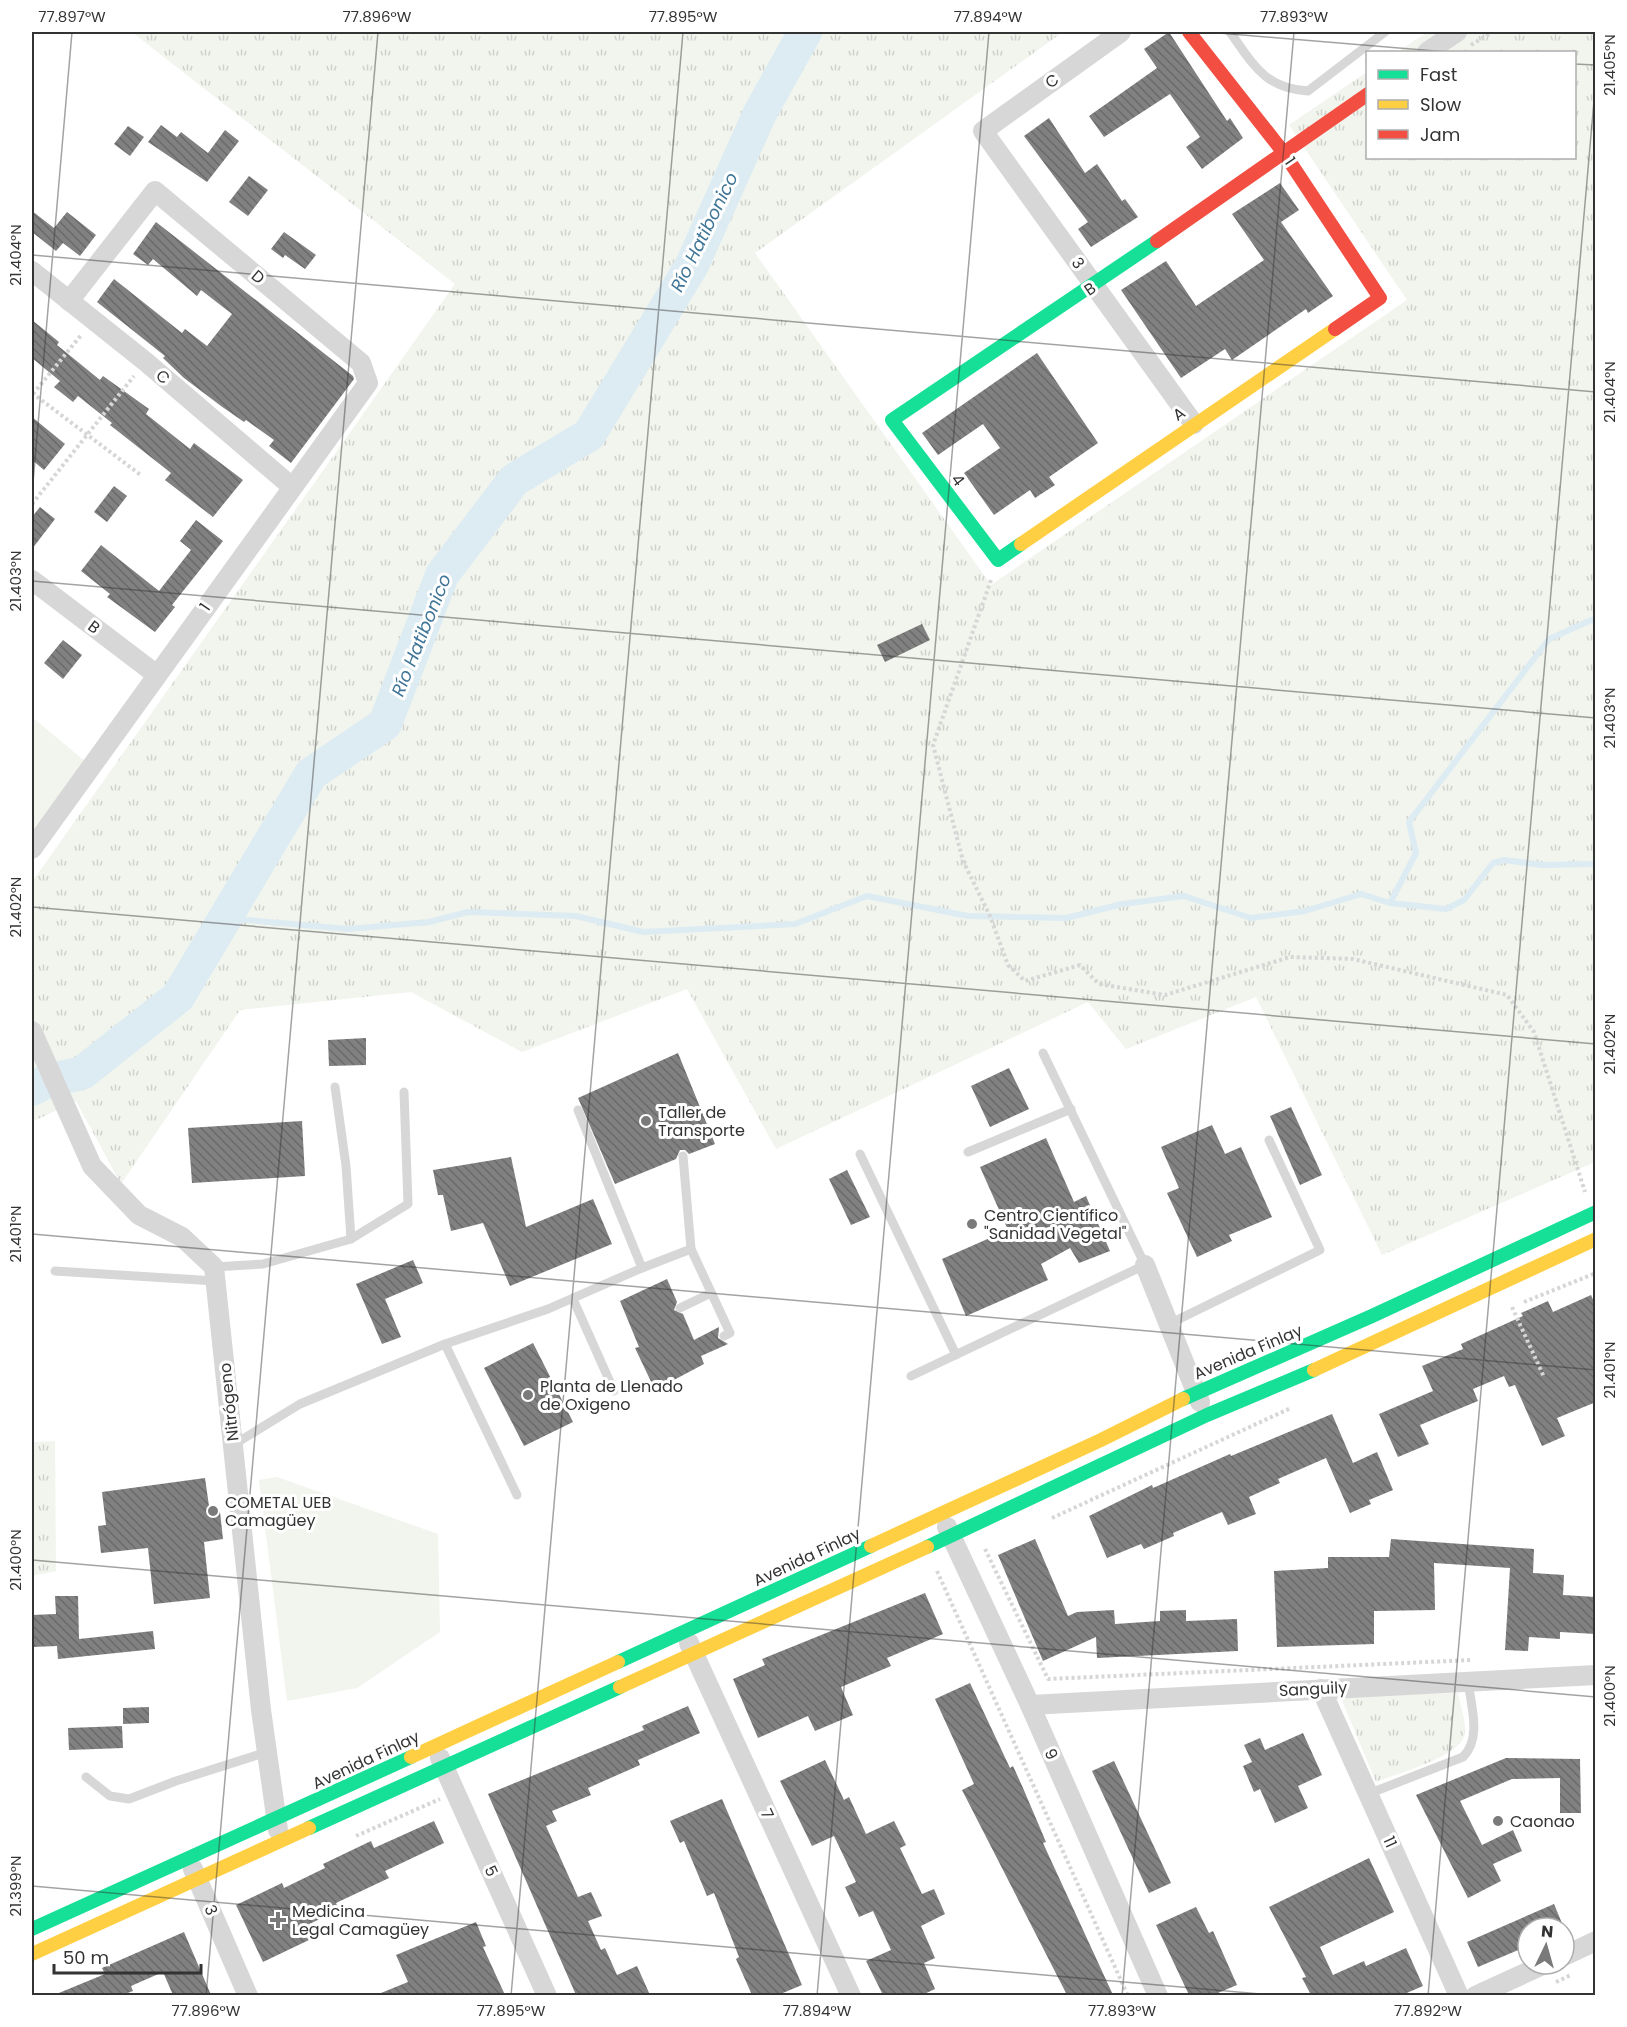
<svg xmlns="http://www.w3.org/2000/svg" width="1627" height="2027" font-family="Poppins,sans-serif">
<defs>
<pattern id="grass-tufts" width="24" height="20" patternUnits="userSpaceOnUse" patternTransform="scale(1.5)"><rect width="24" height="20" fill="#f1f5ed"/><path d="M3 7l-1-3M5 7V3M7 7l1-3M15 17l-1-3M17 17v-4M19 17l1-3" fill="none" stroke="#cfd2cc"/></pattern>
<pattern id="building-back-hatch" width="6" height="6" patternUnits="userSpaceOnUse" patternTransform="scale(1.5)"><rect width="6" height="6" fill="#818181"/><path d="M-1 5l2 2M0 0l6 6M5-1l2 2" fill="none" stroke="#6a6a6a"/></pattern>
</defs>
<rect width="100%" height="100%" fill="#fff"/>
<g fill="url(#grass-tufts)">
<polygon points="134,32 1063,32 755,253 991,585 1407,300 1289,125 1367,72 1368,158 1574,158 1574,52 1397,52 1428,32 1595,32 1595,1162 1382,1255 1256,997 1126,1049 1088,1002 776,1149 687,989 522,1052 411,992 240,1010 121,1184 76,1101 32,1122 32,882 455,284 133,33"/>
<polygon points="55,1441 56,1571 32,1576 32,1442"/>
<path d="M1458 1693C1460 1706 1469 1727 1463 1739 1453 1758 1397 1774 1376 1782L1340 1696Z"/>
</g>
<g fill="#f1f5ed">
<polygon points="32,717 87,763 32,834"/>
<polygon points="277,1477 438,1534 440,1632 357,1688 287,1701 259,1480"/>
</g>
<g fill="none" stroke-linecap="round" stroke-linejoin="round">
<g stroke="#ddebf3" stroke-width="6">
<polyline points="1390,903 1416,853 1409,822 1549,639 1596,618"/>
<polyline points="224,918 348,929 429,922 468,912 576,916 643,932 795,924 867,896 968,916 1066,918 1122,904 1184,896 1251,918 1305,911 1361,894 1390,903 1446,909 1464,900 1493,863 1504,860 1542,865 1596,864"/>
</g>
<polyline stroke="#ddebf3" stroke-width="34" points="32,1089 47,1081 82,1073 178,997 311,774 385,724 442,575 514,480 589,435 692,265 760,113 805,32"/>
</g>
<g fill="url(#building-back-hatch)">
<polygon points="1169,32 1227,121 1230,118 1243,138 1202,169 1186,147 1200,137 1170,94 1104,137 1089,116 1157,68 1144,49"/>
<polygon points="1049,118 1085,173 1097,164 1122,201 1125,199 1138,217 1091,247 1078,229 1088,222 1024,136"/>
<polygon points="161,125 177,137 181,132 208,153 225,130 239,141 207,182 148,142"/>
<polygon points="128,126 144,137 130,156 114,144"/>
<polygon points="249,176 268,190 248,216 229,202"/>
<polygon points="1280,183 1299,210 1281,222 1333,296 1308,313 1306,309 1232,360 1225,349 1181,378 1121,290 1166,261 1196,306 1264,260 1232,214"/>
<polygon points="32,211 54,228 67,212 96,235 80,256 63,243 56,251 32,232"/>
<polygon points="156,222 353,376 354,379 291,463 269,446 274,440 246,420 244,422 221,406 184,378 163,358 165,356 97,302 114,279 182,333 185,329 207,346 232,314 201,290 197,296 153,259 148,265 133,254"/>
<polygon points="284,232 316,255 305,269 285,255 283,258 271,249"/>
<polygon points="32,320 59,342 57,345 100,380 103,376 149,409 146,414 190,449 194,443 243,480 213,517 165,480 171,473 110,425 112,423 78,396 73,402 54,387 60,381 32,358"/>
<polygon points="1037,353 1098,443 1049,477 1055,485 1035,498 1030,490 994,515 964,473 1000,448 983,424 938,455 922,433"/>
<polygon points="32,417 65,444 44,470 32,460"/>
<polygon points="114,486 127,496 107,522 94,512"/>
<polygon points="40,507 55,519 32,549 32,517"/>
<polygon points="196,520 223,541 172,605 175,607 155,632 107,597 110,594 81,571 101,545 159,591 191,550 180,541"/>
<polygon points="922,624 930,640 885,662 877,645"/>
<polygon points="63,640 82,655 63,679 44,663"/>
<polygon points="366,1038 366,1065 329,1066 328,1040"/>
<polygon points="678,1053 715,1144 689,1154 685,1150 680,1150 676,1159 615,1184 578,1098"/>
<polygon points="1009,1068 1029,1109 990,1127 971,1086"/>
<polygon points="1291,1107 1322,1175 1300,1185 1270,1116"/>
<polygon points="302,1121 305,1176 192,1183 188,1128"/>
<polygon points="1212,1125 1225,1154 1241,1147 1272,1217 1229,1235 1232,1241 1197,1257 1167,1193 1179,1188 1161,1147"/>
<polygon points="1046,1138 1074,1202 1086,1196 1110,1251 1079,1263 1070,1248 1041,1264 1048,1280 966,1316 942,1259 1008,1230 980,1167"/>
<polygon points="511,1157 526,1227 593,1199 612,1244 510,1286 483,1223 451,1231 443,1195 438,1195 433,1170"/>
<polygon points="847,1170 870,1217 851,1225 829,1179"/>
<polygon points="413,1260 423,1283 385,1299 401,1337 382,1344 356,1284"/>
<polygon points="667,1279 677,1302 674,1310 683,1314 694,1340 719,1327 718,1338 728,1344 701,1356 704,1364 655,1390 635,1348 639,1347 620,1301"/>
<polygon points="1591,1295 1596,1306 1596,1402 1557,1418 1565,1436 1542,1446 1515,1385 1509,1387 1504,1376 1473,1389 1478,1401 1420,1425 1429,1444 1398,1457 1379,1414 1433,1391 1422,1366 1463,1349 1461,1344 1523,1316 1521,1313 1548,1301 1553,1312"/>
<polygon points="533,1343 573,1422 524,1446 484,1368"/>
<polygon points="1332,1414 1353,1463 1377,1452 1393,1490 1369,1500 1371,1504 1350,1513 1326,1458 1278,1479 1280,1483 1249,1497 1256,1514 1228,1525 1222,1512 1173,1533 1174,1536 1144,1549 1141,1544 1107,1558 1089,1516 1152,1485 1153,1488 1230,1454 1231,1456"/>
<polygon points="205,1478 210,1513 220,1512 223,1539 204,1542 210,1598 154,1604 148,1548 101,1553 98,1526 106,1525 102,1492"/>
<polygon points="1035,1539 1068,1616 1077,1612 1114,1610 1115,1624 1160,1621 1160,1611 1186,1610 1186,1621 1237,1619 1238,1651 1097,1658 1096,1637 1043,1661 998,1555"/>
<polygon points="1391,1539 1534,1549 1533,1573 1564,1575 1563,1595 1596,1597 1596,1634 1560,1632 1560,1639 1529,1637 1528,1651 1505,1650 1510,1568 1434,1563 1435,1610 1374,1611 1374,1644 1277,1647 1274,1571 1328,1568 1328,1557 1389,1557"/>
<polygon points="925,1593 943,1634 887,1658 891,1666 841,1687 853,1715 815,1731 808,1716 758,1738 733,1679 765,1665 762,1659"/>
<polygon points="55,1596 78,1596 79,1639 153,1631 155,1649 58,1659 57,1646 32,1647 32,1615 56,1614"/>
<polygon points="970,1683 1010,1768 1013,1766 1023,1788 1046,1842 1043,1843 1113,1995 1067,1995 962,1790 974,1784 935,1699"/>
<polygon points="688,1706 700,1733 638,1760 640,1765 588,1788 591,1795 552,1811 557,1821 546,1826 578,1897 591,1892 602,1916 588,1921 601,1950 605,1948 617,1975 637,1966 650,1995 576,1995 488,1794 644,1730 642,1726"/>
<polygon points="149,1707 149,1723 123,1724 123,1708"/>
<polygon points="122,1726 123,1748 69,1750 68,1728"/>
<polygon points="1303,1733 1322,1775 1298,1786 1308,1808 1275,1823 1260,1789 1254,1792 1243,1766 1252,1762 1244,1745 1260,1738 1265,1750"/>
<polygon points="1506,1758 1580,1759 1581,1813 1560,1813 1560,1778 1512,1779 1460,1801 1482,1845 1513,1830 1522,1851 1493,1864 1501,1881 1468,1898 1416,1795"/>
<polygon points="825,1760 844,1800 849,1797 866,1834 894,1821 906,1845 900,1848 922,1894 934,1889 945,1914 921,1926 935,1958 924,1963 935,1989 922,1995 883,1995 866,1961 891,1950 873,1911 859,1917 845,1887 856,1882 834,1836 812,1846 780,1781"/>
<polygon points="1114,1761 1171,1883 1149,1893 1092,1771"/>
<polygon points="722,1799 802,1985 778,1995 752,1995 736,1959 739,1957 714,1893 707,1896 684,1841 680,1843 670,1821"/>
<polygon points="434,1821 444,1843 385,1871 389,1878 336,1903 339,1910 303,1927 309,1940 263,1962 236,1905 282,1883 284,1888 325,1868 323,1864 371,1841 374,1848"/>
<polygon points="1369,1858 1394,1912 1320,1947 1333,1975 1364,1961 1366,1966 1406,1948 1423,1986 1402,1995 1311,1995 1302,1978 1306,1977 1269,1907"/>
<polygon points="1554,1904 1564,1928 1528,1928 1528,1946 1478,1967 1467,1942"/>
<polygon points="1196,1907 1209,1933 1213,1931 1237,1985 1213,1995 1189,1995 1156,1925"/>
<polygon points="476,1922 486,1946 483,1947 505,1995 376,1995 408,1982 396,1955"/>
<polygon points="184,1932 211,1995 173,1995 163,1972 131,1986 133,1991 122,1995 54,1995 105,1974 102,1968"/>
</g>
<g fill="none" stroke-linecap="round" stroke-linejoin="round">
<g stroke="#d6d6d6" stroke-width="4" stroke-dasharray="3 3" stroke-linecap="butt">
<polyline points="1471,45 1492,32"/>
<polyline points="32,393 142,476"/>
<polyline points="33,394 82,334"/>
<polyline points="32,504 134,376"/>
<polyline points="991,580 933,745 963,861 990,916 1008,965 1025,981 1080,965 1099,984 1165,995 1290,957 1353,959 1507,995 1534,1032 1585,1192"/>
<polyline points="1524,1302 1596,1273"/>
<polyline points="1512,1307 1544,1377"/>
<polyline points="1052,1518 1291,1408"/>
<polyline points="985,1549 1048,1679 1472,1660"/>
<polyline points="937,1571 1128,1996"/>
<polyline points="356,1836 440,1799"/>
<polyline points="1556,1982 1571,1975"/>
</g>
<g stroke="#d7d7d7" stroke-width="9">
<path d="M1230 32C1253 64 1264 88 1308 91L1385 32"/>
<polyline points="335,1087 346,1166 351,1239"/>
<polyline points="968,1152 1071,1109"/>
<polyline points="860,1154 956,1355"/>
<polyline points="683,1156 691,1249"/>
<polyline points="214,1267 263,1264 351,1239 408,1204 404,1092"/>
<polyline points="642,1268 691,1249 730,1333 724,1336"/>
<polyline points="55,1271 216,1281"/>
<polyline points="573,1299 614,1391"/>
<polyline points="680,1308 711,1293"/>
<polyline points="1169,1324 1320,1250 1269,1140"/>
<polyline points="445,1344 517,1495"/>
<polyline points="911,1376 1145,1265 1043,1053"/>
<polyline points="233,1445 300,1404 445,1344 548,1309 642,1268 578,1110"/>
<polyline points="86,1777 110,1796 129,1799 176,1781 267,1752"/>
<path d="M1368 1794 1463 1757C1482 1738 1471 1706 1468 1681"/>
</g>
<g stroke="#d7d7d7" stroke-width="20">
<polyline points="1121,32 983,131 1194,424"/>
<polyline points="1427,52 1457,32"/>
<polyline points="32,271 146,362 291,486"/>
<polyline points="32,580 157,675"/>
<polyline points="32,849 368,383 361,363 155,191 69,301"/>
<polyline points="32,1031 92,1166 139,1215 182,1237 214,1267 261,1710 278,1830"/>
<polyline points="1145,1265 1200,1402"/>
<polyline points="947,1527 1030,1705 1158,1996"/>
<polyline points="689,1643 851,1996"/>
<polyline points="1321,1689 1459,1996"/>
<polyline points="1030,1705 1596,1675"/>
<polyline points="440,1758 547,1996"/>
<polyline points="193,1869 248,1996"/>
<polyline points="1564,1956 1596,1941"/>
<polyline points="1475,1996 1545,1964"/>
</g>
<g stroke="#16e098" stroke-width="14">
<polyline points="1021,544 998,560 892,420 1157,241"/>
<polyline points="1183,1399 1372,1316 1596,1212"/>
<polyline points="927,1547 1207,1415 1314,1370"/>
<polyline points="618,1662 871,1546"/>
<polyline points="309,1828 620,1687"/>
<polyline points="32,1929 411,1757"/>
</g>
<g stroke="#ffcf43" stroke-width="14">
<polyline points="1021,544 1335,329"/>
<polyline points="1314,1370 1596,1239"/>
<polyline points="871,1546 1101,1440 1183,1399"/>
<polyline points="620,1687 927,1547"/>
<polyline points="411,1757 618,1662"/>
<polyline points="32,1954 309,1828"/>
</g>
<g stroke="#f24e42" stroke-width="14">
<polyline points="1189,32 1284,153 1380,298 1335,329"/>
<polyline points="1157,241 1368,94"/>
</g>
</g>
<path fill="none" stroke="#333" stroke-width="1.5" stroke-opacity="0.45" d="M1207 32 1447 52M1574 64 1596 65M32 255 1596 392M32 494 72 32M32 581 1596 718M32 907 1596 1044M32 1234 1596 1370M32 1560 1596 1697M32 1886 1283 1996M206 1996 378 32M511 1996 683 32M817 1996 989 32M1122 1996 1294 32M1428 1996 1596 78"/>
<g fill="#7a7a7a" stroke="#fff" stroke-width="2">
<circle cx="646" cy="1121" r="6"/>
<circle cx="972" cy="1224" r="6"/>
<circle cx="528" cy="1395" r="6"/>
<circle cx="213" cy="1511" r="6"/>
<circle cx="1498" cy="1821" r="6"/>
<path d="M275 1911h6v6h6v6h-6v6h-6v-6h-6v-6h6z"/>
</g>
<g text-anchor="middle" dominant-baseline="central" stroke-width="6" stroke-linejoin="round" paint-order="stroke">
<g font-size="16" fill="#333" stroke="#fff">
<text transform="translate(1052 81) rotate(-36)">C</text>
<text transform="translate(1290 161) rotate(56)">1</text>
<text transform="translate(1078 263) rotate(54)">3</text>
<text transform="translate(258 277) rotate(40)">D</text>
<text transform="translate(1090 289) rotate(-34)">B</text>
<text transform="translate(163 377) rotate(41)">C</text>
<text transform="translate(1179 414) rotate(-34)">A</text>
<text transform="translate(958 480) rotate(53)">4</text>
<text transform="translate(205 607) rotate(-55)">1</text>
<text transform="translate(94 627) rotate(37)">B</text>
<text transform="translate(1248 1352) rotate(-23)">Avenida Finlay</text>
<text transform="translate(229 1402) rotate(-96)">Nitrógeno</text>
<text transform="translate(807 1557) rotate(-25)">Avenida Finlay</text>
<text transform="translate(1313 1689) rotate(-3)">Sanguily</text>
<text transform="translate(1051 1754) rotate(66)">9</text>
<text transform="translate(366 1760) rotate(-25)">Avenida Finlay</text>
<text transform="translate(767 1814) rotate(65)">7</text>
<text transform="translate(1390 1842) rotate(66)">11</text>
<text transform="translate(491 1871) rotate(65)">5</text>
<text transform="translate(211 1910) rotate(66)">3</text>
</g>
<g font-size="16" fill="#333" stroke="#fff" text-anchor="start">
<text x="658" y="1112">Taller de<tspan x="658" dy="18">Transporte</tspan></text>
<text x="984" y="1215">Centro Científico<tspan x="984" dy="18">"Sanidad Vegetal"</tspan></text>
<text x="540" y="1386">Planta de Llenado<tspan x="540" dy="18">de Oxigeno</tspan></text>
<text x="225" y="1502">COMETAL UEB<tspan x="225" dy="18">Camagüey</tspan></text>
<text x="1510" y="1821">Caonao</text>
<text x="292" y="1911">Medicina<tspan x="292" dy="18">Legal Camagüey</tspan></text>
</g>
<g font-size="18" font-style="italic" fill="#3f7597" stroke="#fff">
<text transform="translate(704 232) rotate(-64)">Río Hatibonico</text>
<text transform="translate(421 635) rotate(-68)">Río Hatibonico</text>
</g>
</g>
<rect width="1627" height="2027" fill="none" stroke="#ffffff" stroke-width="66"/>
<rect x="1366" y="51" width="210" height="108" fill="#ffffff" stroke="#adadad" stroke-width="1.5"/>
<rect x="1378" y="70" width="30" height="9" fill="#16e098" stroke="#adadad" stroke-width="1.5"/>
<text x="1420" y="81" font-size="18" fill="#333333">Fast</text>
<rect x="1378" y="100" width="30" height="9" fill="#ffcf43" stroke="#adadad" stroke-width="1.5"/>
<text x="1420" y="111" font-size="18" fill="#333333">Slow</text>
<rect x="1378" y="130" width="30" height="9" fill="#f24e42" stroke="#adadad" stroke-width="1.5"/>
<text x="1420" y="141" font-size="18" fill="#333333">Jam</text>
<g transform="translate(1546 1946) rotate(5)"><circle r="28" fill="#ffffff" stroke="#adadad" stroke-width="1.5"/>
<path d="M0-4.5L10 22L0 15L-10 22Z" fill="#7a7a7a"/>
<text y="-9" font-size="16" font-weight="bold" text-anchor="middle" fill="#333333">N</text>
</g>
<path d="M54 1964v9h147v-9" fill="none" stroke="#333333" stroke-width="3"/>
<text x="63" y="1964" font-size="18" fill="#333333" stroke="#ffffff" stroke-width="4.5" paint-order="stroke">50 m</text>
<rect x="33" y="33" width="1561" height="1961" fill="none" stroke="#333" stroke-width="2"/>
<g font-size="15" text-anchor="middle" fill="#333">
<text x="72" y="22">77.897°W</text>
<text x="377" y="22">77.896°W</text>
<text x="683" y="22">77.895°W</text>
<text x="988" y="22">77.894°W</text>
<text x="1294" y="22">77.893°W</text>
<text transform="translate(1610 65) rotate(-90)" y="5">21.405°N</text>
<text transform="translate(16 255) rotate(-90)" y="5">21.404°N</text>
<text transform="translate(1610 392) rotate(-90)" y="5">21.404°N</text>
<text transform="translate(16 581) rotate(-90)" y="5">21.403°N</text>
<text transform="translate(1610 718) rotate(-90)" y="5">21.403°N</text>
<text transform="translate(16 907) rotate(-90)" y="5">21.402°N</text>
<text transform="translate(1610 1044) rotate(-90)" y="5">21.402°N</text>
<text transform="translate(16 1234) rotate(-90)" y="5">21.401°N</text>
<text transform="translate(1610 1370) rotate(-90)" y="5">21.401°N</text>
<text transform="translate(16 1560) rotate(-90)" y="5">21.400°N</text>
<text transform="translate(1610 1696) rotate(-90)" y="5">21.400°N</text>
<text transform="translate(16 1886) rotate(-90)" y="5">21.399°N</text>
<text x="206" y="2016">77.896°W</text>
<text x="511" y="2016">77.895°W</text>
<text x="817" y="2016">77.894°W</text>
<text x="1122" y="2016">77.893°W</text>
<text x="1428" y="2016">77.892°W</text>
</g>
</svg>
